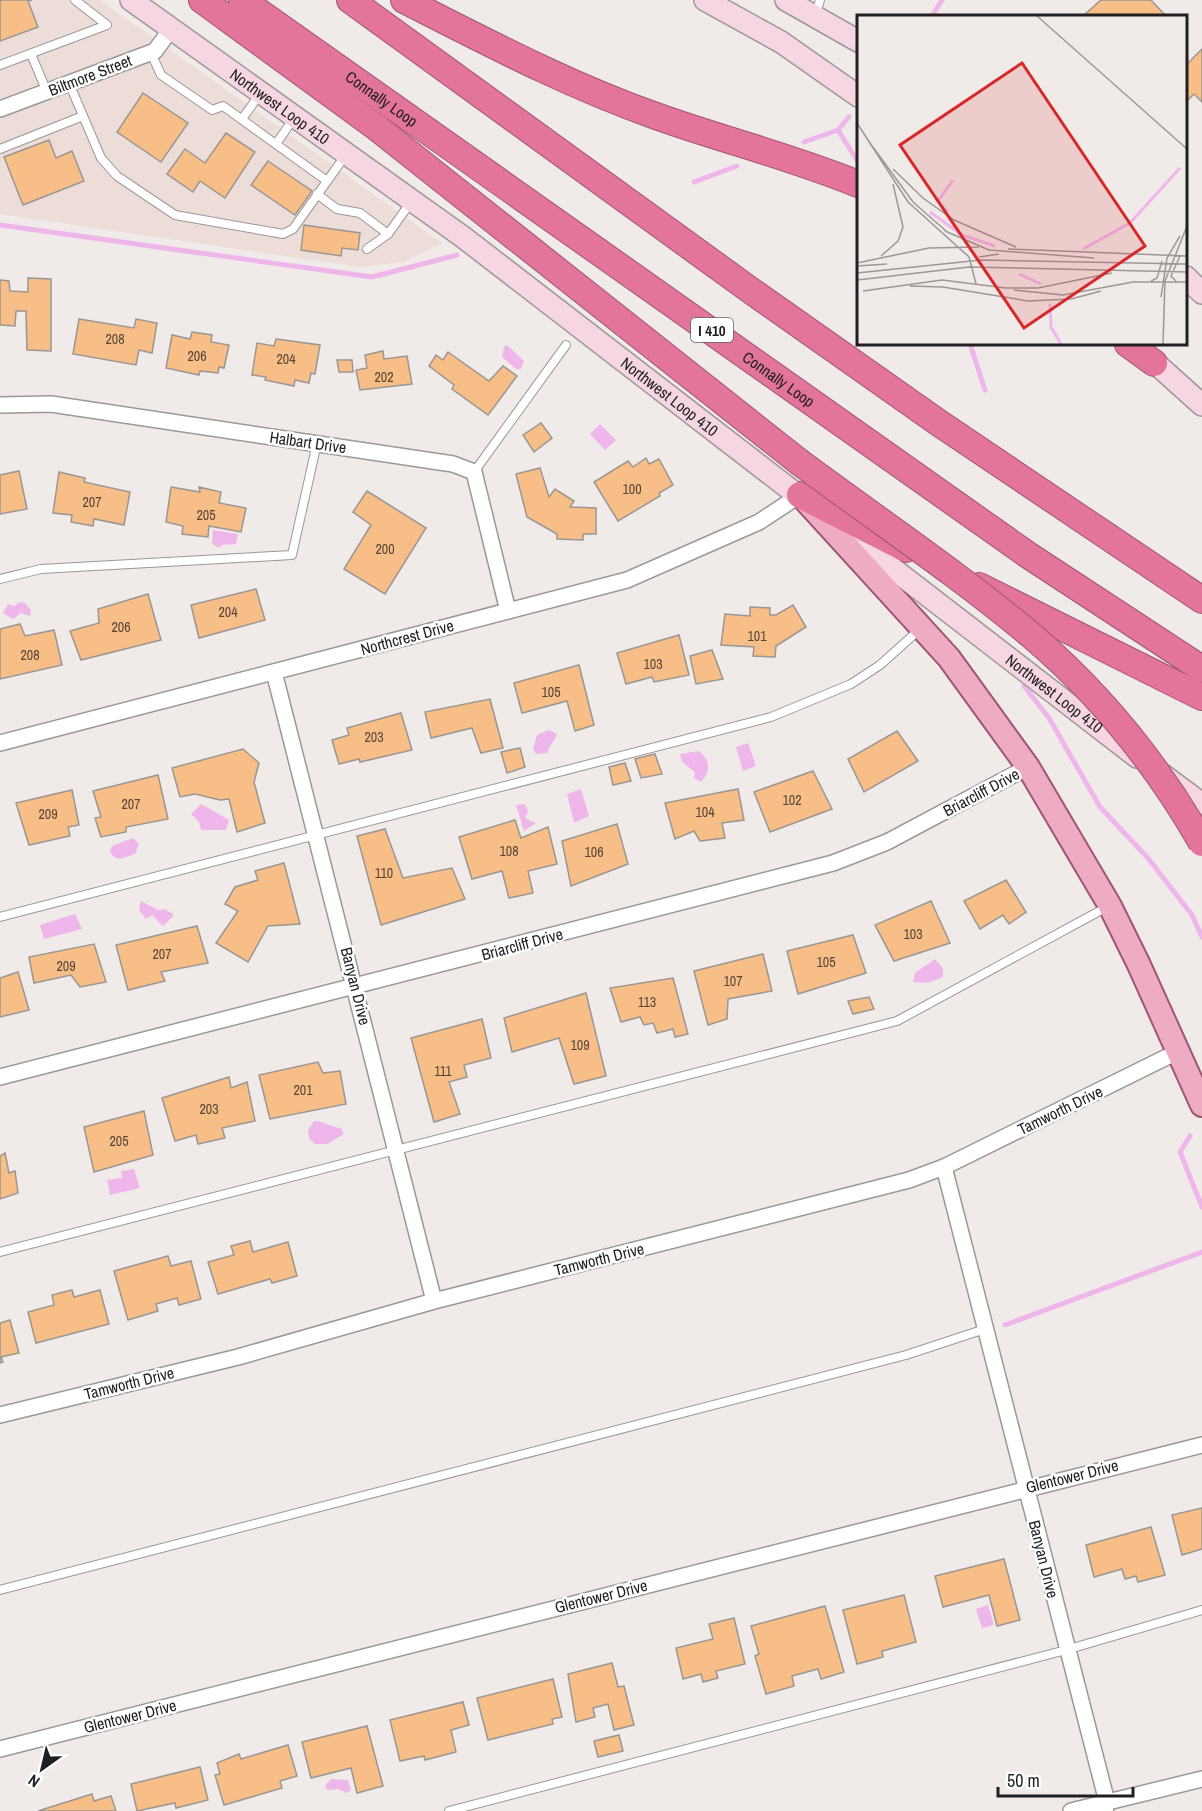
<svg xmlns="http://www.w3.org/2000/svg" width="1202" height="1811" font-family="'Archivo Narrow',sans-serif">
<rect width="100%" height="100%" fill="#f0eae8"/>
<polygon fill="#ecddd9" points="0,0 100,0 442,243 404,262 360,267 0,214"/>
<g fill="#efb6ec">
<polygon points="507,345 524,361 521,369 516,369 502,357 504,347"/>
<polygon points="600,424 616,440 605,450 590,434"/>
<polygon points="213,530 238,534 236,544 221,545 220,548 212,544"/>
<polygon points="19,602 25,603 31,610 30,616 21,613 13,619 3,613 8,604 15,606"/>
<path d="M549 730 557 734C555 741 549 745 547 753L536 754 533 749 537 735Z"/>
<polygon points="748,743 756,766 743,771 736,747"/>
<path d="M698 751C711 759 711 772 701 782L694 778 695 772 682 762 680 754Z"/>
<polygon points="581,789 589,816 574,823 567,794"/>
<polygon points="201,804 229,820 226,830 201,830 199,822 191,814"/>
<polygon points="525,804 528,811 525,818 536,823 524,831 516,805"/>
<polygon points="133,838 139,844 135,854 120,859 114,857 110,852 112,846"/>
<polygon points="141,901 158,910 165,909 174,915 163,926 152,915 146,919 139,910"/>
<polygon points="75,914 82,929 44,939 40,925"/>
<polygon points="935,959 943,968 943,977 927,983 913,982 915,973"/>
<path d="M314 1121C324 1121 330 1127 341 1128L344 1134 327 1144H315L309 1138 308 1130Z"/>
<polygon points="134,1169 140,1188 110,1195 107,1180 122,1178 121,1171"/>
<polygon points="988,1605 994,1625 982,1628 976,1609"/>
<polygon points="331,1779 348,1780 351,1790 346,1793 338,1789 328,1790 325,1786"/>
</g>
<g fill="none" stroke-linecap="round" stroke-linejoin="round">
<g stroke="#efb6ec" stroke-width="5">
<polyline points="932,16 942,0"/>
<polyline points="838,130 858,162"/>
<polyline points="804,142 838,130 849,117"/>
<polyline points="694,182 737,166"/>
<polyline points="0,225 372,277 457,255"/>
<polyline points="970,344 985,390"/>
<polyline points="1024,686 1049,718 1100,807 1148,858 1192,915 1202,937"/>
<polyline points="1190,1136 1180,1152 1202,1207"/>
<polyline points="1005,1325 1202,1252"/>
</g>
</g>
<g fill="#f8be87" stroke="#9a9692" stroke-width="1.5">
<polygon points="0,0 32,0 28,1 38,27 0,41"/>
<polygon points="1101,0 1151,0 1166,16 1083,16"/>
<polygon points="1202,49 1202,102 1194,94 1186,102 1186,65"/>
<polygon points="143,93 188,123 161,162 117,132"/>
<polygon points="226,133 255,152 225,198 200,181 193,192 167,174 185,149 205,163"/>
<polygon points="49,140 56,158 72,151 84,181 23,205 4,157"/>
<polygon points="268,161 312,191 295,215 251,185"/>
<polygon points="304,225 360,233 358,250 342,248 341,256 301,250"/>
<polygon points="28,278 51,279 51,351 27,350 26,311 16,311 15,326 0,325 0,280 9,281 10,291 28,292"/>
<polygon points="79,319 134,328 136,319 157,323 152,353 139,350 136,365 73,354"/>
<polygon points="192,332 212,335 211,342 229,345 224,368 219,367 218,373 200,371 199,375 166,368 172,335 190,339"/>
<polygon points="276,339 320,345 315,374 311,373 309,383 295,380 294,386 265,380 266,377 252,375 257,343 274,346"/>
<polygon points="383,351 384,359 407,356 412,384 360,390 356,370 367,368 365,355"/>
<polygon points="448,352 489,381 503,366 517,376 488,415 452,389 454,385 429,366 436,355 443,360"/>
<polygon points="337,360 352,360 353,372 339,372"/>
<polygon points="541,423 552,438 534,452 523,435"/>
<polygon points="646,458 649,464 659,459 673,485 659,493 660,496 618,521 594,482 628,461 633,467"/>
<polygon points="540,468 549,497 555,489 574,501 570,507 596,508 596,534 583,534 583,540 557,539 557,534 527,517 516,474"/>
<polygon points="19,471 27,509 0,514 0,475"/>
<polygon points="59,472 85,478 84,482 130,492 124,525 94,519 93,526 71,522 72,515 53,513"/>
<polygon points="171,487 200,492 199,487 221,492 219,503 246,508 241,532 209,526 208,537 182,534 183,526 166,522"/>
<polygon points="367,491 426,528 385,594 344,569 371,525 353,512"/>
<polygon points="256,589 265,620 199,638 191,605"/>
<polygon points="148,594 161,640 81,660 70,631 99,623 98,609"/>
<polygon points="793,605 806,627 776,646 775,657 753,656 754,647 721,645 725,614 750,616 750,607 770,608 770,615 776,615"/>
<polygon points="20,624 25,636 54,630 62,665 0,679 0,629"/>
<polygon points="679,635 689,675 654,682 652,677 626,684 617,653"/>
<polygon points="712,650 723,679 696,684 690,656"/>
<polygon points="579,665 594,725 575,731 567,701 522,713 514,683"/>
<polygon points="490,699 503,748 481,753 472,728 431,738 425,712"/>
<polygon points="401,713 412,750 360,762 359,759 339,764 332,740 349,735 347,728"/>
<polygon points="897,731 918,761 864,792 848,759"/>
<polygon points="520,748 525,767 507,773 501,752"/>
<polygon points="243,749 259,763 254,782 265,823 237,832 229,799 220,800 195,794 180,797 172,768"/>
<polygon points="655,754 662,774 641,778 635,759"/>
<polygon points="625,763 631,781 613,785 609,767"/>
<polygon points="813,771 832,809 770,832 754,792"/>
<polygon points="158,775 168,819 126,827 126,832 101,837 95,818 101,817 93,791"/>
<polygon points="738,789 744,820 722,823 725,838 700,841 694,831 675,839 665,803"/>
<polygon points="72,790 79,825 68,827 70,836 29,845 16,803"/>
<polygon points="515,820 521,838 548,827 557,864 528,871 533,893 509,898 502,871 472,879 459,837"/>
<polygon points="617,824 628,864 571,886 562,841"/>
<polygon points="385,829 403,878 452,868 465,899 381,925 357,836"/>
<polygon points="284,863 300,924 268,926 248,962 216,943 238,911 225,904 235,887 258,880 255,871"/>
<polygon points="1006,880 1026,912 1009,924 1003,915 980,929 964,901"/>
<polygon points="931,901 950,943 894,961 875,925"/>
<polygon points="197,926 208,963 161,972 165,981 128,990 116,945"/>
<polygon points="853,935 866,973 798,994 787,951"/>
<polygon points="94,944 106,982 80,987 71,975 34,983 29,957"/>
<polygon points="763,954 772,991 728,999 727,1019 708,1025 694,971"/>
<polygon points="18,972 29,1010 0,1017 0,978"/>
<polygon points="673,978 688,1034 675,1037 673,1029 657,1033 653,1023 644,1025 640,1017 621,1022 610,988"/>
<polygon points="586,993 606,1076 574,1084 559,1038 512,1052 504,1018"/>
<polygon points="869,997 874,1009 853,1014 848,1001"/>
<polygon points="482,1019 491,1058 464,1065 467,1077 449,1082 460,1114 434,1122 411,1038"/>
<polygon points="318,1062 323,1073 340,1071 346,1104 270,1119 259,1075"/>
<polygon points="229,1077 231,1088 247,1082 255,1121 222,1128 225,1138 198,1144 196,1135 175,1141 162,1098"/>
<polygon points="144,1111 153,1155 94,1172 84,1127"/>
<polygon points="5,1153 9,1173 15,1171 18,1193 0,1199 0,1156"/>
<polygon points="250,1241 253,1252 288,1242 297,1276 272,1283 270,1279 218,1294 208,1262 234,1255 231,1246"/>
<polygon points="168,1256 171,1266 191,1261 201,1299 179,1305 177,1298 156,1304 158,1311 128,1320 114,1271"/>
<polygon points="72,1290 74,1297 100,1290 109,1324 36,1343 28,1312 54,1305 52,1295"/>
<polygon points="10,1320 19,1353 1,1357 3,1362 0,1363 0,1323"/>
<polygon points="1202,1508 1202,1549 1182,1555 1172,1515"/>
<polygon points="1151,1527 1165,1575 1138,1582 1136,1576 1125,1579 1122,1569 1094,1577 1086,1545"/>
<polygon points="1004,1559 1020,1620 997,1626 989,1595 943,1607 935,1576"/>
<polygon points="904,1595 916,1642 882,1651 883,1657 857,1664 843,1610"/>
<polygon points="825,1606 844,1672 821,1679 818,1669 792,1676 794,1686 766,1694 755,1656 759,1654 751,1626"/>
<polygon points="734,1618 745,1664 716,1671 718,1678 703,1682 701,1674 683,1679 676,1648 713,1639 709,1624"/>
<polygon points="612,1663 618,1687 624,1686 634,1725 614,1730 608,1704 593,1708 595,1717 576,1722 568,1674"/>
<polygon points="553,1679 562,1717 552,1719 553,1724 488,1740 477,1698"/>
<polygon points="463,1702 469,1725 451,1730 456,1752 425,1760 424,1756 400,1761 390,1720"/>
<polygon points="367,1726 383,1786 357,1793 351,1768 311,1778 302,1742"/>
<polygon points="619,1735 623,1751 598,1757 594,1741"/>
<polygon points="288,1745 297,1776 280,1781 282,1788 224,1805 215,1775 220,1774 217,1763 239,1754 241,1759"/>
<polygon points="200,1767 208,1800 176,1808 175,1803 137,1811 131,1784"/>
<polygon points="92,1794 94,1801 111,1796 116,1811 38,1811"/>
</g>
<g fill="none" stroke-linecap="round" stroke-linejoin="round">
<defs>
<g id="lane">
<polyline points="815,16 820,0"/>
<polyline points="151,53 161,75 212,110 223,106 327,181"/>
<polyline points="31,54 47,92"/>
<polyline points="0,65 107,25 75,0"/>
<polyline points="69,83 101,158 117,176 175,215 283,234 293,229 345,156"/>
<polyline points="242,119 260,94"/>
<polyline points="276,144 294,118"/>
<polyline points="0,149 83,116"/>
<polyline points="317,194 337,209 360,213 388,234"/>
<polyline points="367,249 388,234 411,202"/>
<polyline points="474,472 566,345"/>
<polyline points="0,579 41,569 292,555 317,443"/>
<polyline points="0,917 771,717 851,684 880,665 919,630"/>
<polyline points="0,1252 897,1021 1107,907"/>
<polyline points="0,1590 906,1355 985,1329"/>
<polyline points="449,1811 1066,1650 1202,1610"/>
</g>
<g id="street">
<polyline points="0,109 155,51 171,29"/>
<polyline points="0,405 51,404 453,464 474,472 508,611"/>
<polyline points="274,672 434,1301"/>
<polyline points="0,743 627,580 759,522 800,495"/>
<polyline points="0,1077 833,863 887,842 1028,767"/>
<polyline points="944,1167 1107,1802 1105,1811"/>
<polyline points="0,1415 238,1357 434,1301 909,1180 944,1167 1179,1051"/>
<polyline points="0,1749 1202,1445"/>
<polyline points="1071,1811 1202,1779"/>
</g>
<g id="secondary">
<path id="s1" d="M131 0 463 237 1137 757"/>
<polyline points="705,0 781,42 858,96"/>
<polyline points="786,0 858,41"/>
<polyline points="1186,277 1202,293"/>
<polyline points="1143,352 1202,405"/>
<polyline points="1163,775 1202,804"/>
</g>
<polyline id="primary" points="803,498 949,658 1028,767 1110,906 1139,965 1202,1105"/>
<g id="highway">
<polyline points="202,0 376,127 798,461"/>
<path id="s2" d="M242 0 1028 555 1202 669"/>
<polyline points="350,0 750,290 939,423 1202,600"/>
<path d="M404 0C487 42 568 85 656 116 723 140 792 157 858 184"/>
<polyline points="1128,344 1154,363"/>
<polyline points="800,495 906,549"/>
<polyline points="979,586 1202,697"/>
</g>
</defs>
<use href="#lane" stroke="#9d9796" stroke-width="10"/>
<use href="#street" stroke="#9d9796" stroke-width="18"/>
<use href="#secondary" stroke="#9d9796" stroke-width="24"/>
<use href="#primary" stroke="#9e576e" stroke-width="26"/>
<use href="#highway" stroke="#9e576e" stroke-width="28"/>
<use href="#lane" stroke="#fff" stroke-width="8"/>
<use href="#street" stroke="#fff" stroke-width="15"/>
<use href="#secondary" stroke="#f6d6e0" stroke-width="21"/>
<use href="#primary" stroke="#eeacc2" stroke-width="22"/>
<use href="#highway" stroke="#e27599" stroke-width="26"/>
<defs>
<path id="highway-bridge" d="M798 461C876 519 958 574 1032 636 1100 694 1158 766 1202 843"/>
</defs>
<use href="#highway-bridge" stroke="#9e576e" stroke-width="28" stroke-linecap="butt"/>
<use href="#highway-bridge" stroke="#e27599" stroke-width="26"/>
</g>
<g text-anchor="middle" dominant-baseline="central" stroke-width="5" stroke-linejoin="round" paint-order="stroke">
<g font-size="14" fill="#564638">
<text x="115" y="339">208</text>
<text x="197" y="356">206</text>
<text x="286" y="359">204</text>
<text x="384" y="377">202</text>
<text x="632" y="489">100</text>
<text x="92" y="502">207</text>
<text x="206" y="515">205</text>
<text x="385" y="549">200</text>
<text x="228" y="612">204</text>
<text x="121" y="627">206</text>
<text x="757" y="636">101</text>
<text x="30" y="655">208</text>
<text x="653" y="664">103</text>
<text x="551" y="692">105</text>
<text x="374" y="737">203</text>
<text x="792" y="800">102</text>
<text x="131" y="804">207</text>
<text x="705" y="812">104</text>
<text x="48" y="814">209</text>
<text x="509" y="851">108</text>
<text x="594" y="852">106</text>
<text x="384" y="873">110</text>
<text x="913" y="934">103</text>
<text x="162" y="954">207</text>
<text x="826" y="962">105</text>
<text x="66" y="966">209</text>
<text x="733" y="981">107</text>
<text x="647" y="1002">113</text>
<text x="580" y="1045">109</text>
<text x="443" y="1071">111</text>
<text x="303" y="1090">201</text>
<text x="209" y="1109">203</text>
<text x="119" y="1141">205</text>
</g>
<rect fill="#fff" stroke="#636262" stroke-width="1.5" x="691" y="318" width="42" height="24" rx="4.5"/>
<g font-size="15" font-weight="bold" fill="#201e1e">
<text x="712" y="330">I 410</text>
</g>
<g font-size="16" fill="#201e1e" stroke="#fff">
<text transform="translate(90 75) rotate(-21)">Biltmore Street</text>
<text stroke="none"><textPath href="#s2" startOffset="171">Connally Loop</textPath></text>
<text stroke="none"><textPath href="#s1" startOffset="183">Northwest Loop 410</textPath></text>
<text stroke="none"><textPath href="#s2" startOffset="657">Connally Loop</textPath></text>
<text stroke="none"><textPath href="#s1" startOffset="669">Northwest Loop 410</textPath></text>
<text transform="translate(308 442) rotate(8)">Halbart Drive</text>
<text transform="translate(407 637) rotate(-15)">Northcrest Drive</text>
<text stroke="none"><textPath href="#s1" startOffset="1155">Northwest Loop 410</textPath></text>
<text transform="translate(981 792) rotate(-28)">Briarcliff Drive</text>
<text transform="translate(522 944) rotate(-15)">Briarcliff Drive</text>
<text transform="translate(356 986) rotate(76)">Banyan Drive</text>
<text transform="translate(1060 1110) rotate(-26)">Tamworth Drive</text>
<text transform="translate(599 1259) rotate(-14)">Tamworth Drive</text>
<text transform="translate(129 1383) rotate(-14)">Tamworth Drive</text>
<text transform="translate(1072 1476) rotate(-14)">Glentower Drive</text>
<text transform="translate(1044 1559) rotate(76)">Banyan Drive</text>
<text transform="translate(601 1596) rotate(-14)">Glentower Drive</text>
<text transform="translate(130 1716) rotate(-14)">Glentower Drive</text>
</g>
</g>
<g transform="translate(857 15)">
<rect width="330" height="330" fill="#f0eae8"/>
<path fill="none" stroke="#efb6ec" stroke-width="3" d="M73 197 105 220 138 231M90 197 81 186 96 165M226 234 273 208 323 153M162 259 184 269M193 289 194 312 204 329"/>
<path fill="none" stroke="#9d9897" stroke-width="1.5" d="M180 1 330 134M0 108 51 187 112 242 119 269M13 128 56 187 89 216M36 154 66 183 97 205 159 232M88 216 132 235 237 243M151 234 330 241M24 241 41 226 46 212 36 169M122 242 142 239M0 248 72 233 122 232M0 251 30 249M0 258 124 245 330 249M0 265 112 252 330 257M294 266 300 263 305 246M319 266 314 261 323 241M53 271 86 272 171 286 214 284 244 276M147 273H181L255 258M157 275 206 280 276 267H330M6 276 85 265 149 273M304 282 310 243 323 221M306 329 308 266 330 211"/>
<path fill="#d62828" fill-opacity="0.15" stroke="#d62828" stroke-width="3" d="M165 48 288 231 167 313 43 130Z"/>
<rect width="330" height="330" fill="none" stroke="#201e1e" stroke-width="3"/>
</g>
<g transform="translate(42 1769) rotate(214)" stroke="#ffffff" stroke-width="4.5" paint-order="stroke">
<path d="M0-4.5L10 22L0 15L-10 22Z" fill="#201e1e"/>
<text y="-9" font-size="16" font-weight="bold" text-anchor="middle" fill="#201e1e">N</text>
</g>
<path d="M998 1787v9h135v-9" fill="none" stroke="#201e1e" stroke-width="3"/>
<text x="1007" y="1787" font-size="18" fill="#201e1e" stroke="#ffffff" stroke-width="4.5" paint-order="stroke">50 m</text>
</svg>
